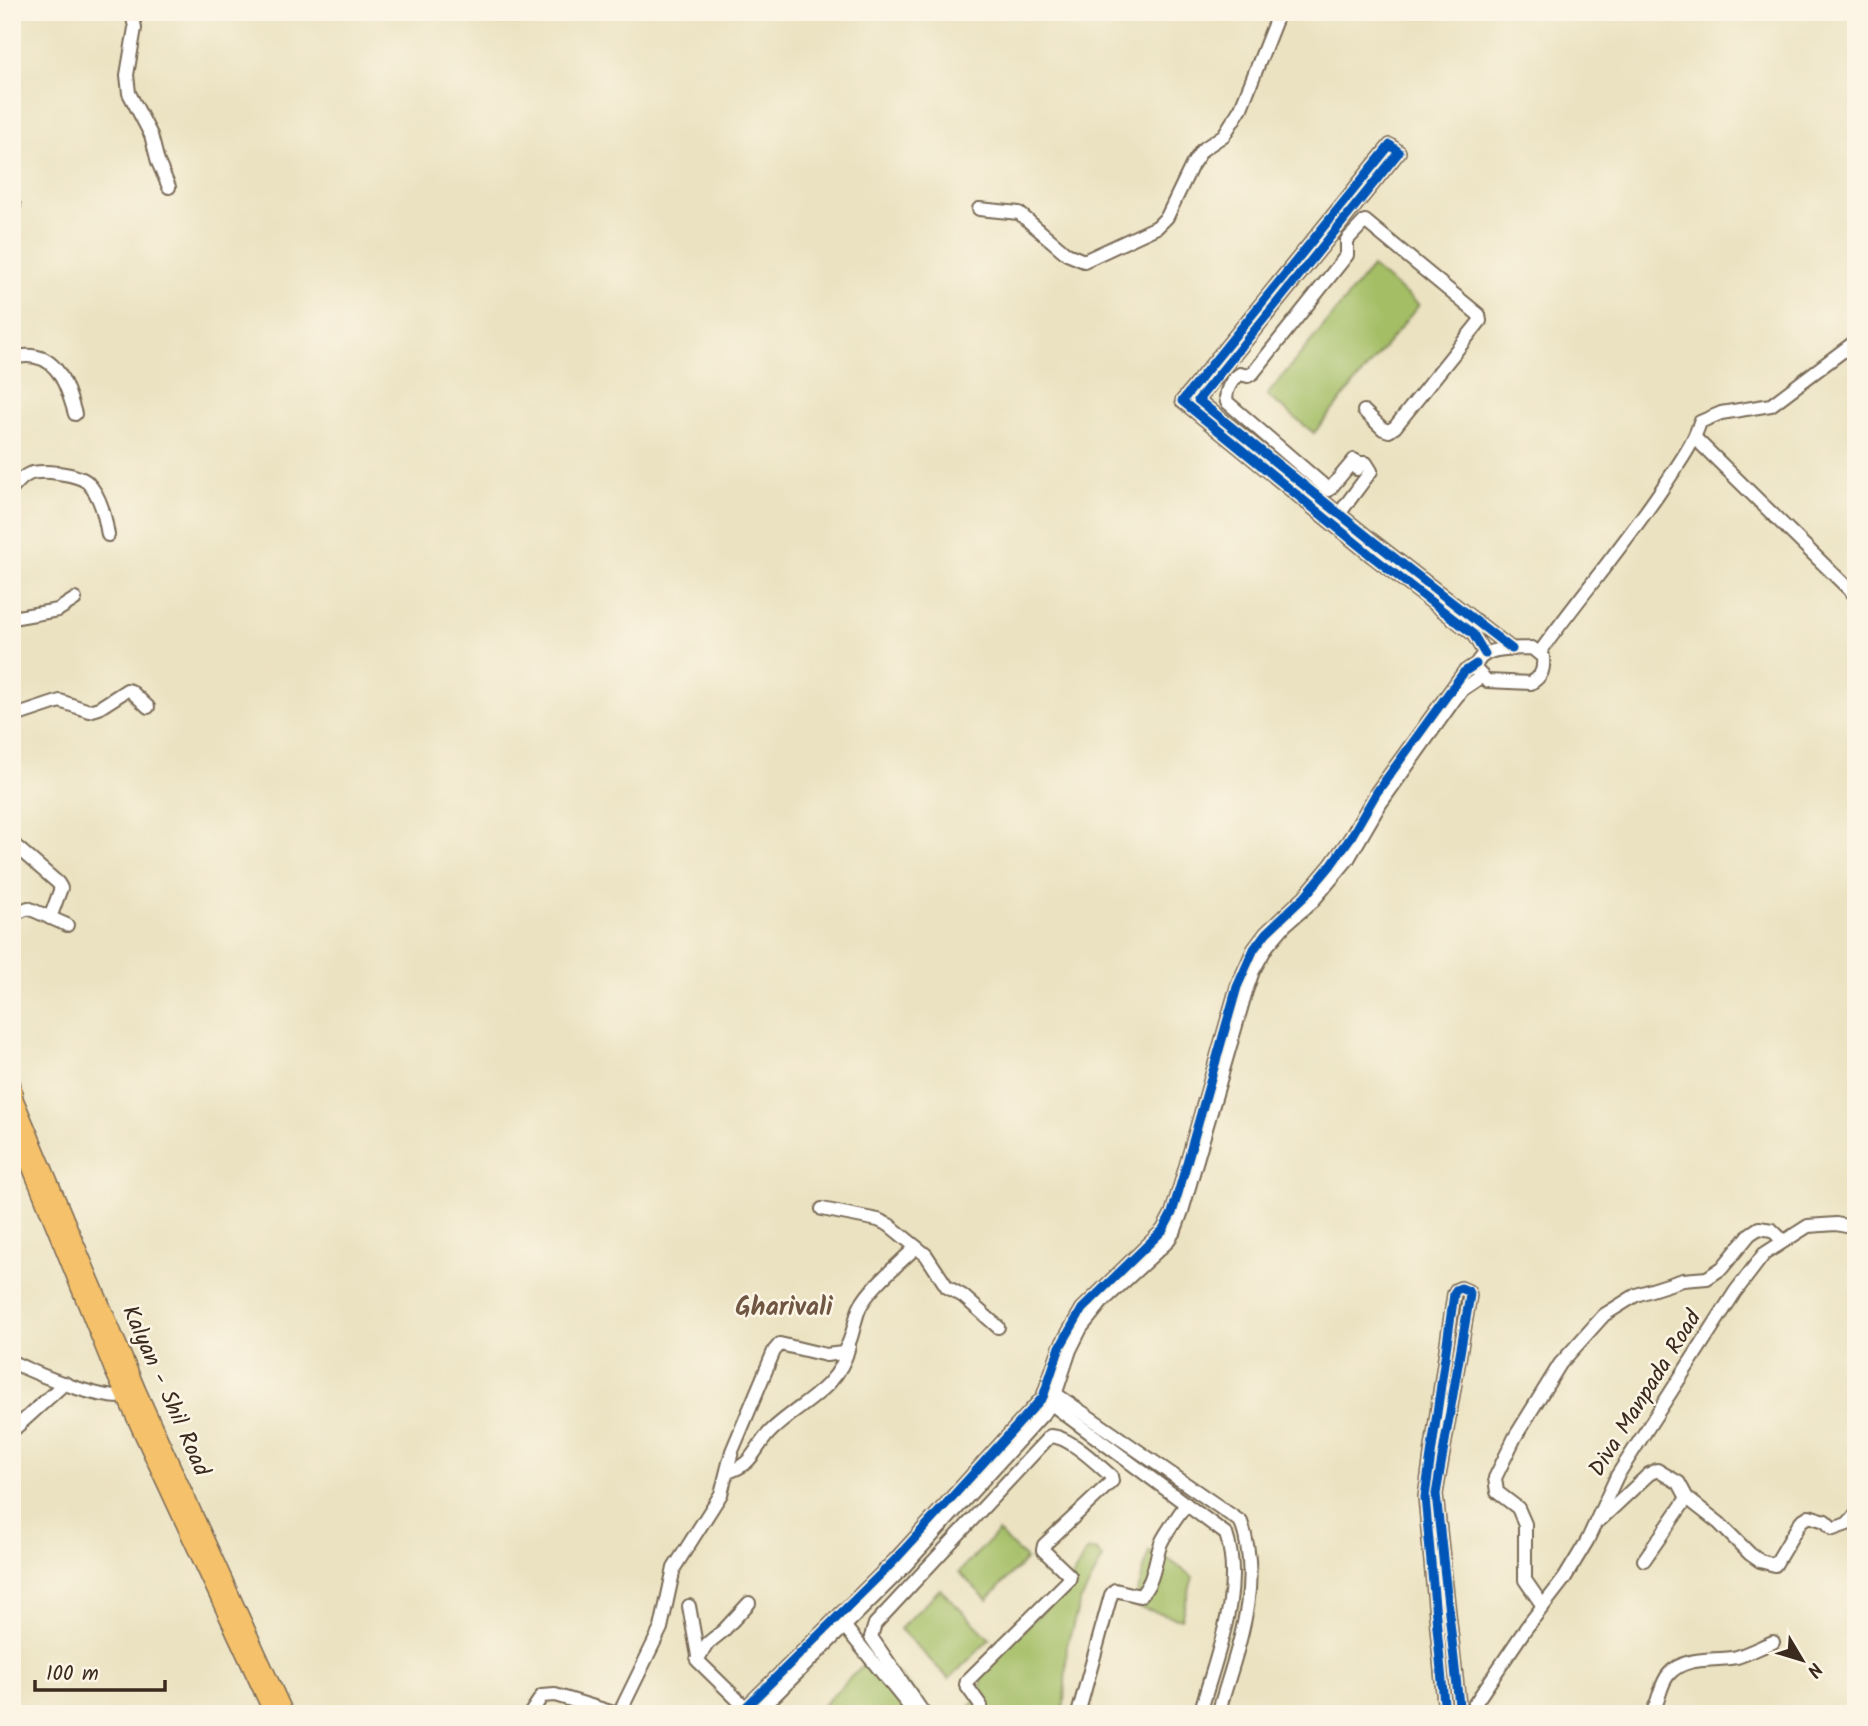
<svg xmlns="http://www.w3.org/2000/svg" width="1868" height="1726" font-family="Kalam,sans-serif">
<rect width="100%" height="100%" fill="#fcf5e5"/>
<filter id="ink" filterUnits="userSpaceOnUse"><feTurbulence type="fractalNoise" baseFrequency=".0143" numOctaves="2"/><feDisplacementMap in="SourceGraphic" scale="14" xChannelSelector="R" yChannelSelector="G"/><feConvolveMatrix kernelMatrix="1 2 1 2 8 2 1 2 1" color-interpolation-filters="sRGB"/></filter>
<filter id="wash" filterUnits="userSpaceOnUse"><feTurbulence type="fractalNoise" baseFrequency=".00686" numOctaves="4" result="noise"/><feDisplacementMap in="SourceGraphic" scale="28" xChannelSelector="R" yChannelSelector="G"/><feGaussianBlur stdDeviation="1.57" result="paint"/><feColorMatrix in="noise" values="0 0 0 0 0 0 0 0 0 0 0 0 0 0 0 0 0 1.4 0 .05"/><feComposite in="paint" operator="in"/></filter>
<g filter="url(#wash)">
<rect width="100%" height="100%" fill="#ebe2c1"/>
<g fill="#a3be65" stroke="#6f7442" stroke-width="2">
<polygon points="1372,267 1419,305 1314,433 1267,395"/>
<polygon points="998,1532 1026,1559 987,1600 959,1572"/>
<polygon points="1096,1550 1103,1558 1080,1602 1067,1645 1064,1705 1060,1714 962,1714 980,1695 984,1665 1065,1591 1086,1551"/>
<polygon points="1149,1551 1165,1557 1193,1577 1181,1619 1134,1606"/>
<polygon points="940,1589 990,1639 949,1679 900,1629"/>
<polygon points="876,1652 919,1696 901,1714 814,1714"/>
</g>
</g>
<g filter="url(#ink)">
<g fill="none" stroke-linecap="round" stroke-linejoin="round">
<defs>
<g id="minor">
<polyline points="132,12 135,28 127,75 129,93 151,135 158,162 169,187"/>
<polyline points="12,206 14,206"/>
<polyline points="979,209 1019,213 1067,254 1084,261 1157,227 1167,217 1192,165 1202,150 1224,135 1241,108 1279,12"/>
<path d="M12 358C55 347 65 380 75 414"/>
<polyline points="1695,438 1856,596"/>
<path d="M1361 464 1354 460 1329 490 1227 402C1224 392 1231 380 1240 374L1248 376 1253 373 1347 255V240L1365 221 1479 315 1480 321 1395 427 1389 431 1383 429 1364 411"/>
<path d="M12 489C17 483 22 477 29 474 41 469 80 474 88 483 101 497 105 517 108 535"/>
<polyline points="1339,514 1371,471 1366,463 1362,463 1357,469"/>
<polyline points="12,618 58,610 75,599"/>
<path d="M1532 648 1543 657C1544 670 1542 676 1531 683L1487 681 1475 669C1479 645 1513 649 1532 648Z"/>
<path d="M1540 652C1581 595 1627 542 1666 483 1679 463 1693 445 1700 422L1721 413 1771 405 1856 341"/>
<polyline points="1485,654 1473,634 1373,557 1182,401 1390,145 1399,152 1198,400 1373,541 1512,649"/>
<polyline points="12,717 60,701 89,711 99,708 127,690 131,691 148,707"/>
<polyline points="12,843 58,883 61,888 50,918"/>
<polyline points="12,915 28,908 67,925"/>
<polyline points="822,1209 878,1220 889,1225 926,1255 947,1287 963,1296 998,1327"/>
<path d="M12 1362C35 1373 108 1405 132 1395"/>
<path d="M1050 1390 1241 1522C1264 1587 1236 1651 1218 1714"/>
<path d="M1046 1400 1226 1534C1245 1590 1215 1658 1200 1714"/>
<polyline points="12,1431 65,1383"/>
<path d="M727 1472C755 1465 754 1446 773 1429 802 1402 839 1389 849 1346"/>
<polyline points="1600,1520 1649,1474 1657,1470 1679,1483 1687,1498 1719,1523 1750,1554 1760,1561 1775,1565 1801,1521 1809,1516 1825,1521 1833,1529 1847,1524 1856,1514"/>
<polyline points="1644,1560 1687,1498"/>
<polyline points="689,1606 698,1656"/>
<polyline points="1543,1606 1525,1580 1525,1524 1518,1508 1497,1492 1495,1478 1515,1437 1560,1364 1604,1315 1636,1295 1683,1280 1707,1278 1722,1268 1750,1234 1759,1228 1772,1230 1783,1241"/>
<polyline points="841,1622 913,1711"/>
<polyline points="745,1707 697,1660 708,1643 723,1631 749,1603"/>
<polyline points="530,1714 542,1696 555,1695 617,1714"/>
<path d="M619 1714 661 1628 674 1568 721 1494 732 1451 774 1351 780 1344 826 1355 843 1353C854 1339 853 1322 860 1307 871 1286 899 1264 916 1247"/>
<polyline points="739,1714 894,1561 1043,1397 1060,1347 1082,1309 1163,1230 1172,1213 1182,1180 1237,987 1254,949 1266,933 1305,896 1331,865 1351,837 1377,792 1464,672 1476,664"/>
<polyline points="756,1714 902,1569 1052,1404 1070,1350 1081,1328 1102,1302 1167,1242 1175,1230 1182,1211 1246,991 1253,971 1267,946 1285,925 1313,901 1348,859 1380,804 1454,700 1463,689 1481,677"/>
<path d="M924 1714 871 1637 875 1624 1050 1436C1069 1436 1097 1464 1111 1476L1112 1481 1044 1545 1043 1550 1070 1576 1069 1580 967 1681 966 1685 981 1706 979 1714"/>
<path d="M1078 1714 1111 1595 1115 1590 1140 1596C1155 1581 1154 1562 1161 1543 1167 1530 1178 1517 1186 1504"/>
<polyline points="1445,1714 1425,1497 1454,1294 1456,1290 1461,1288 1468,1291 1470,1295 1436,1494 1460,1714"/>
<polyline points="1468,1714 1526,1628 1564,1579 1587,1541 1617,1476 1735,1292 1764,1254 1808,1226 1836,1224 1856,1228"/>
<path d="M1651 1714C1660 1702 1659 1685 1669 1674 1686 1655 1714 1662 1737 1657 1749 1653 1761 1647 1773 1642"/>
</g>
<g id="major">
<polyline points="12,1084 15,1100 138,1392 285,1714"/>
<polyline points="12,1121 113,1370 273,1714"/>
</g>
</defs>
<use href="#minor" stroke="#796a57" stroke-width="16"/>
<use href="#major" stroke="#796a57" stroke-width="19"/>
<use href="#minor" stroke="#fff" stroke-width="12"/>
<use href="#major" stroke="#f5c16b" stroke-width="16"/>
<defs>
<g id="cycleway">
<polyline points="1485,654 1473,634 1373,557 1182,401 1390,145 1399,152 1198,400 1373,541 1512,649"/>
<polyline points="739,1714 894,1561 1043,1397 1060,1347 1082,1309 1163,1230 1172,1213 1182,1180 1237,987 1254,949 1266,933 1305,896 1331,865 1351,837 1377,792 1464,672 1476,664"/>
<polyline points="1445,1714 1425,1497 1454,1294 1456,1290 1461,1288 1468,1291 1470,1295 1436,1494 1460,1714"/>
</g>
</defs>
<use href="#cycleway" stroke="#fcf5e5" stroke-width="13"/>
<use href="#cycleway" stroke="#0057b8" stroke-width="9"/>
</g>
</g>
<g text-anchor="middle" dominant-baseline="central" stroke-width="5" stroke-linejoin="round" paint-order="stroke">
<g font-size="23" fill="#3b2a1e" stroke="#fcf5e5">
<text transform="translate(165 1391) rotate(66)">Kalyan - Shil Road</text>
<text transform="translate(1646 1394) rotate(-58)">Diva Manpada Road</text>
</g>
<g font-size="26" font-weight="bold" fill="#705743" stroke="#fcf5e5">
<text x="784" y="1308">Gharivali</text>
</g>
</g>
<rect width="1868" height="1726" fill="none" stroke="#fcf5e5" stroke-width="42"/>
<g transform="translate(1802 1660) rotate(128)" stroke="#fcf5e5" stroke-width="5" paint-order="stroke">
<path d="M0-5L12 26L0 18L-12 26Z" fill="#3b2a1e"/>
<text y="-10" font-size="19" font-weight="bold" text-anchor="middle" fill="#3b2a1e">N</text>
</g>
<path d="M35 1680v10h130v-10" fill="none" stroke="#3b2a1e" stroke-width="3.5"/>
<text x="46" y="1680" font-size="21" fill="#3b2a1e" stroke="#fcf5e5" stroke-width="5" paint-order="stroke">100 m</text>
</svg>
